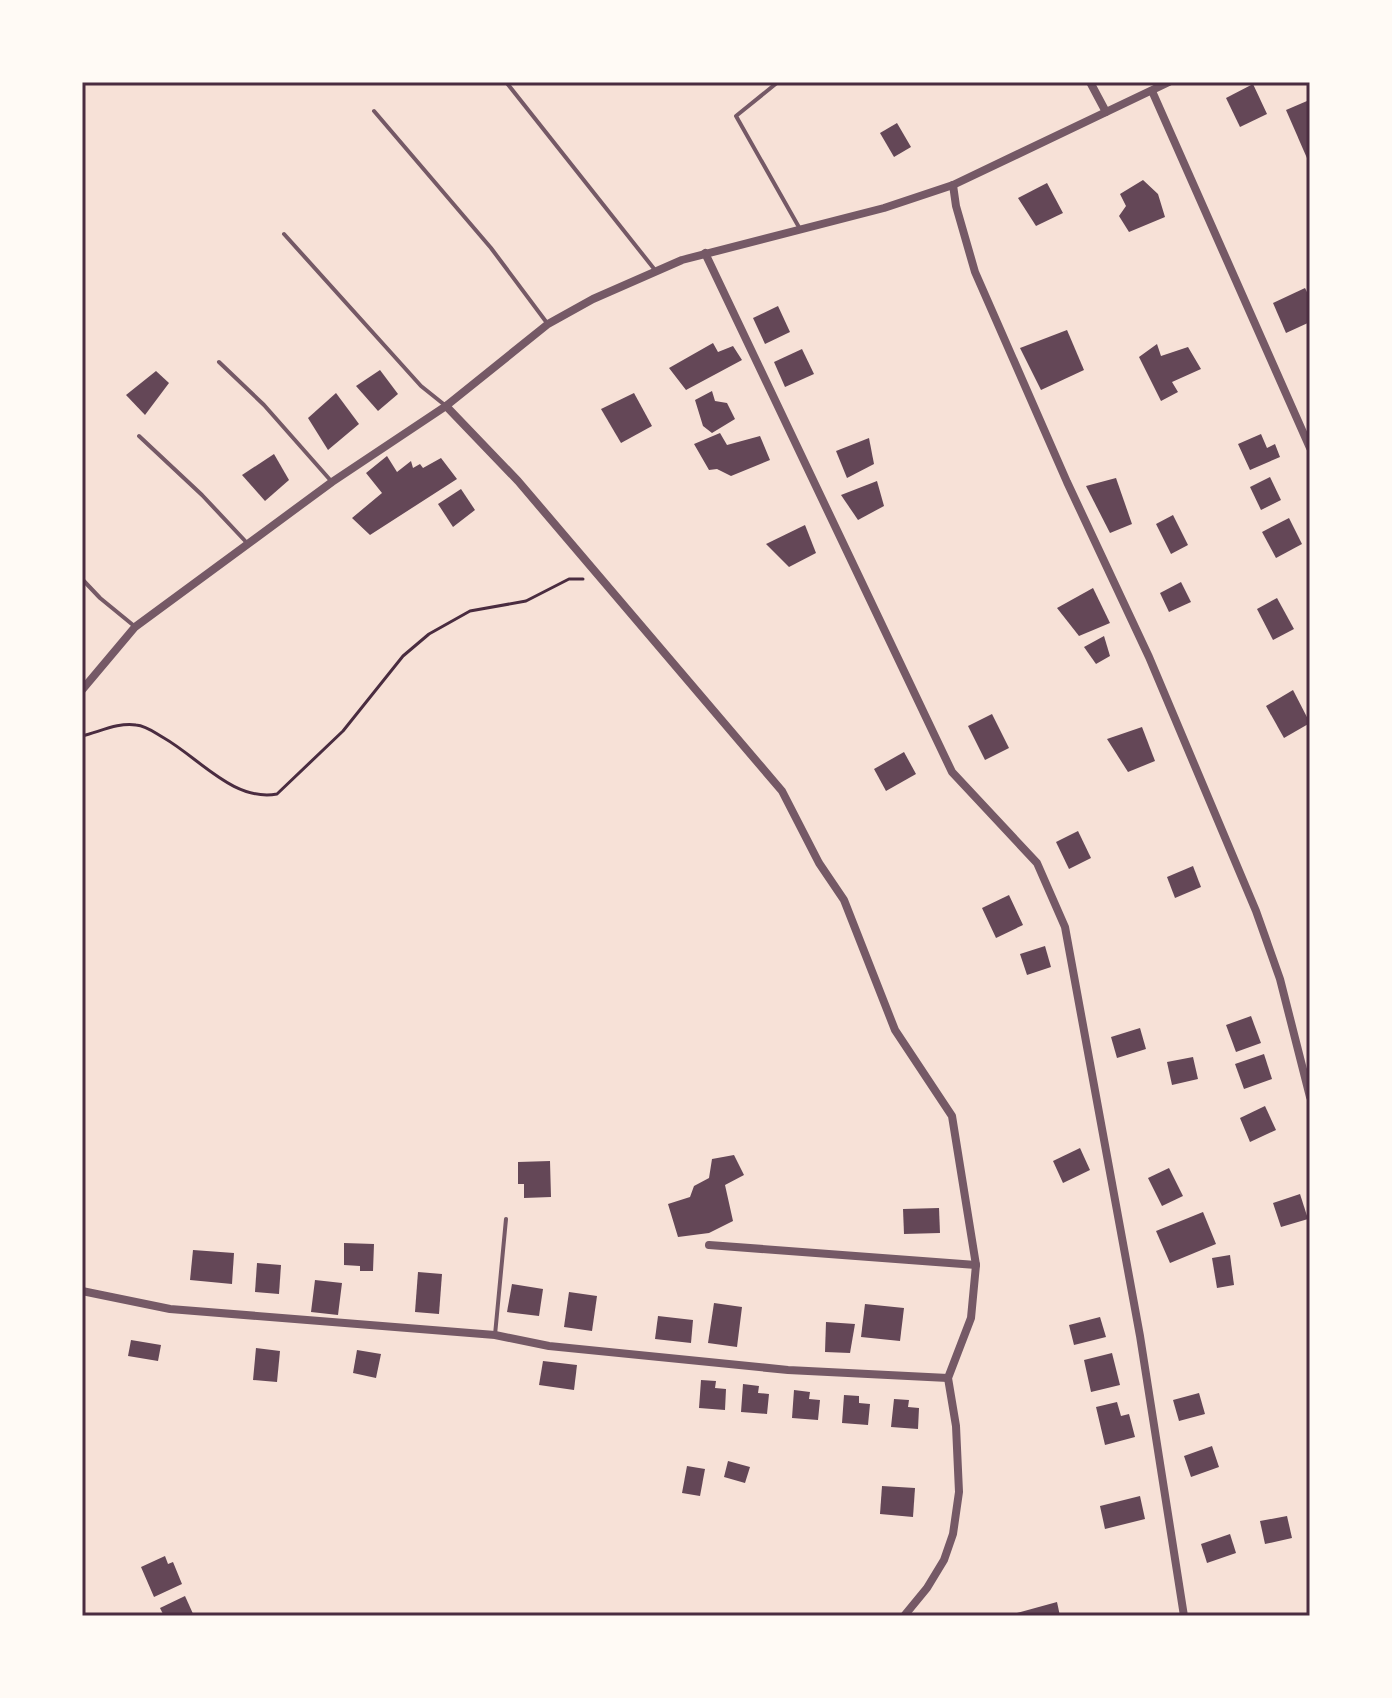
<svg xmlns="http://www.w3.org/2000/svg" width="1392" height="1698" font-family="Overpass,sans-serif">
<rect width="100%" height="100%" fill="#f7e1d7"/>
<g fill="#644757">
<polygon points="1253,84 1267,114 1240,127 1226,98"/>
<polygon points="1307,101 1310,107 1310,165 1286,110"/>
<polygon points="897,123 911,147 894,157 880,133"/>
<polygon points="1143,180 1158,194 1165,217 1129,232 1119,216 1126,206 1120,194"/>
<polygon points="1047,183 1063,213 1036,226 1018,198"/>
<polygon points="1305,288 1310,298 1310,322 1286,333 1273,303"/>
<polygon points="778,306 790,332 765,344 753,318"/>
<polygon points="1067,330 1084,370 1041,390 1020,348"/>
<polygon points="713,343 718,352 733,346 742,360 686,390 669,368"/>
<polygon points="1157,344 1161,356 1188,347 1201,369 1172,382 1178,392 1161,401 1139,357"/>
<polygon points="802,349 814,374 785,387 774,362"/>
<polygon points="380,370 398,394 378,411 356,386"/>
<polygon points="156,371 169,383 145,415 126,395"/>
<polygon points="712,391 715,401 727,403 735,419 712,433 703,426 695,400"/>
<polygon points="336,393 359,424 328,450 308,418"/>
<polygon points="634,393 652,426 621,443 601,409"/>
<polygon points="720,433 727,445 760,436 770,460 731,476 717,469 709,470 694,444"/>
<polygon points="1261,434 1267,448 1275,444 1280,457 1250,470 1238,444"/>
<polygon points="869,438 874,464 847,478 836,451"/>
<polygon points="274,454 289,480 265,501 242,475"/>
<polygon points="387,456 397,472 411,461 413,468 420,464 423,468 441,458 457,479 370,535 352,518 382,493 366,473"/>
<polygon points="1270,477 1281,500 1261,510 1250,487"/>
<polygon points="1116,478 1132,524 1110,533 1086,486"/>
<polygon points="877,481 884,506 858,520 841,495"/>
<polygon points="461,489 475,510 453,527 438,504"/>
<polygon points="1173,515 1188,545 1171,554 1156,524"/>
<polygon points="1289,518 1302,544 1276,558 1262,532"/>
<polygon points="805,525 816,553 789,567 766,544"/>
<polygon points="1181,582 1191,602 1169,612 1160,593"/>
<polygon points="1093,588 1110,623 1079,636 1057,608"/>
<polygon points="1277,598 1294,629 1273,640 1257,609"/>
<polygon points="1104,636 1110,656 1096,664 1084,647"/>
<polygon points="1293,690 1310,723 1284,738 1266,706"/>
<polygon points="992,714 1009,748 985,760 968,726"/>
<polygon points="1142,727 1155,761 1128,772 1107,739"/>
<polygon points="904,752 916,774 886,791 874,769"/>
<polygon points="1078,831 1091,858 1069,869 1056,842"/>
<polygon points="1193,866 1201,887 1175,898 1167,877"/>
<polygon points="1009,895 1023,925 996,938 982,908"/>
<polygon points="1045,946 1051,967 1027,975 1020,954"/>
<polygon points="1251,1016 1261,1043 1236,1052 1226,1025"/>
<polygon points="1140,1028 1146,1049 1117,1058 1111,1037"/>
<polygon points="1264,1054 1272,1079 1244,1089 1235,1064"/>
<polygon points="1193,1057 1198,1079 1172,1085 1167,1062"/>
<polygon points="1265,1106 1276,1130 1250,1142 1240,1118"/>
<polygon points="1080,1148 1090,1170 1063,1183 1053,1161"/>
<polygon points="734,1155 744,1175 725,1185 733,1221 709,1233 678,1237 668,1204 690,1197 694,1186 709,1178 712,1159"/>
<polygon points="550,1161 551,1197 524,1198 524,1184 518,1184 518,1162"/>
<polygon points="1169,1168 1183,1196 1162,1206 1148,1178"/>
<polygon points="1300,1194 1308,1219 1281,1227 1273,1203"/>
<polygon points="939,1208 940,1233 904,1234 903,1209"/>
<polygon points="1203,1212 1216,1244 1170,1263 1156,1231"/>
<polygon points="344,1243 374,1244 373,1271 360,1271 360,1266 344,1265"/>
<polygon points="193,1250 234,1253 232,1284 190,1280"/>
<polygon points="1230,1255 1234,1285 1217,1288 1212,1258"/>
<polygon points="257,1263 281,1265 279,1294 255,1292"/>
<polygon points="418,1272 442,1274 439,1314 415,1312"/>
<polygon points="315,1280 342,1283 338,1315 311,1312"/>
<polygon points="512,1284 543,1289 539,1316 507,1312"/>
<polygon points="569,1292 597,1296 592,1331 564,1327"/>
<polygon points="714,1303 742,1307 737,1347 708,1343"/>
<polygon points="865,1304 904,1308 900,1341 861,1337"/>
<polygon points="658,1316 693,1320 691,1343 655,1339"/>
<polygon points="1100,1317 1106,1337 1074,1345 1069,1325"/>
<polygon points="826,1322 855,1324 850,1353 825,1352"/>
<polygon points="131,1340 161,1345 158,1361 128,1356"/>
<polygon points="256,1348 280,1351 277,1382 253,1380"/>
<polygon points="357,1350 381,1354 376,1378 353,1373"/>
<polygon points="1112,1353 1120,1385 1091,1392 1084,1360"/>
<polygon points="543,1361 577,1365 574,1390 539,1385"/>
<polygon points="701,1380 716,1381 715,1388 726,1389 725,1410 699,1408"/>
<polygon points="743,1384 759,1386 758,1393 769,1394 767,1414 741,1412"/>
<polygon points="794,1390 810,1392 809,1399 820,1400 818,1420 792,1418"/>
<polygon points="1199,1393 1205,1414 1179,1421 1173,1400"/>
<polygon points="844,1395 859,1396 859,1403 870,1404 868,1425 842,1423"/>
<polygon points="894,1399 909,1400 908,1407 919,1408 918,1429 891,1427"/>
<polygon points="1117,1402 1121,1416 1129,1414 1135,1437 1105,1445 1096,1407"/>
<polygon points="1212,1446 1219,1467 1191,1477 1184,1456"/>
<polygon points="728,1461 750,1467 745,1483 724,1477"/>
<polygon points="687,1466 705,1469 700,1496 682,1493"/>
<polygon points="882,1486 915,1488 913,1517 880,1514"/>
<polygon points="1140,1496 1145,1519 1105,1529 1100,1506"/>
<polygon points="1287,1516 1292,1538 1265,1544 1260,1521"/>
<polygon points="1230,1534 1236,1553 1207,1563 1201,1544"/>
<polygon points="165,1556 168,1564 173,1562 182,1584 154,1597 141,1567"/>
<polygon points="185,1596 194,1616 164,1616 160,1608"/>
<polygon points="1057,1602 1060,1616 1010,1616 1010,1615"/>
</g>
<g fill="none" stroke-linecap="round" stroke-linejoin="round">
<path stroke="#4a2c40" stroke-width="3" d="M82 736C99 732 119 722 136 725 147 726 155 733 164 738 199 758 234 802 277 794L343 731 403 656 429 634 470 611 526 601 569 579H583"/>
<g stroke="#755966" stroke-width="4">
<polyline points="506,82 655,270"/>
<polyline points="778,82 736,116 800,229"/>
<polyline points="374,111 491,248 547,323"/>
<polyline points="284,234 421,386 446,406"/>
<polyline points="219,362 264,405 332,482"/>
<polyline points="139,436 202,495 248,544"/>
<polyline points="82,579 100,598 133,625"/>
<polyline points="495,1335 506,1219"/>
</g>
<g stroke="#755966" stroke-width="8">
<polyline points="1090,82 1106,112"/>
<polyline points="1152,91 1310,448"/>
<polyline points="953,185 956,206 975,272 1067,482 1149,657 1256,911 1280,979 1310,1097"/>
<polyline points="705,253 952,772 1037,863 1065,927 1140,1336 1184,1616"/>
<polyline points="446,406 518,481 782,791 819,863 844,900 895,1030 952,1116 976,1265 971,1318 948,1378 956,1426 959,1492 953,1534 944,1560 927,1588 904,1616"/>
<polyline points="82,690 135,627 332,482 446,406 548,324 593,299 682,260 884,208 953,185 1169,82"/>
<polyline points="709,1245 976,1265"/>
<polyline points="82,1291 170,1309 495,1335 549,1346 788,1370 948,1378"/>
</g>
</g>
<rect width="1392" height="1698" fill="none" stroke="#fffaf5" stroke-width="168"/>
<rect x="84" y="84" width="1224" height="1530" fill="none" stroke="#4a2c40" stroke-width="3"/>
</svg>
